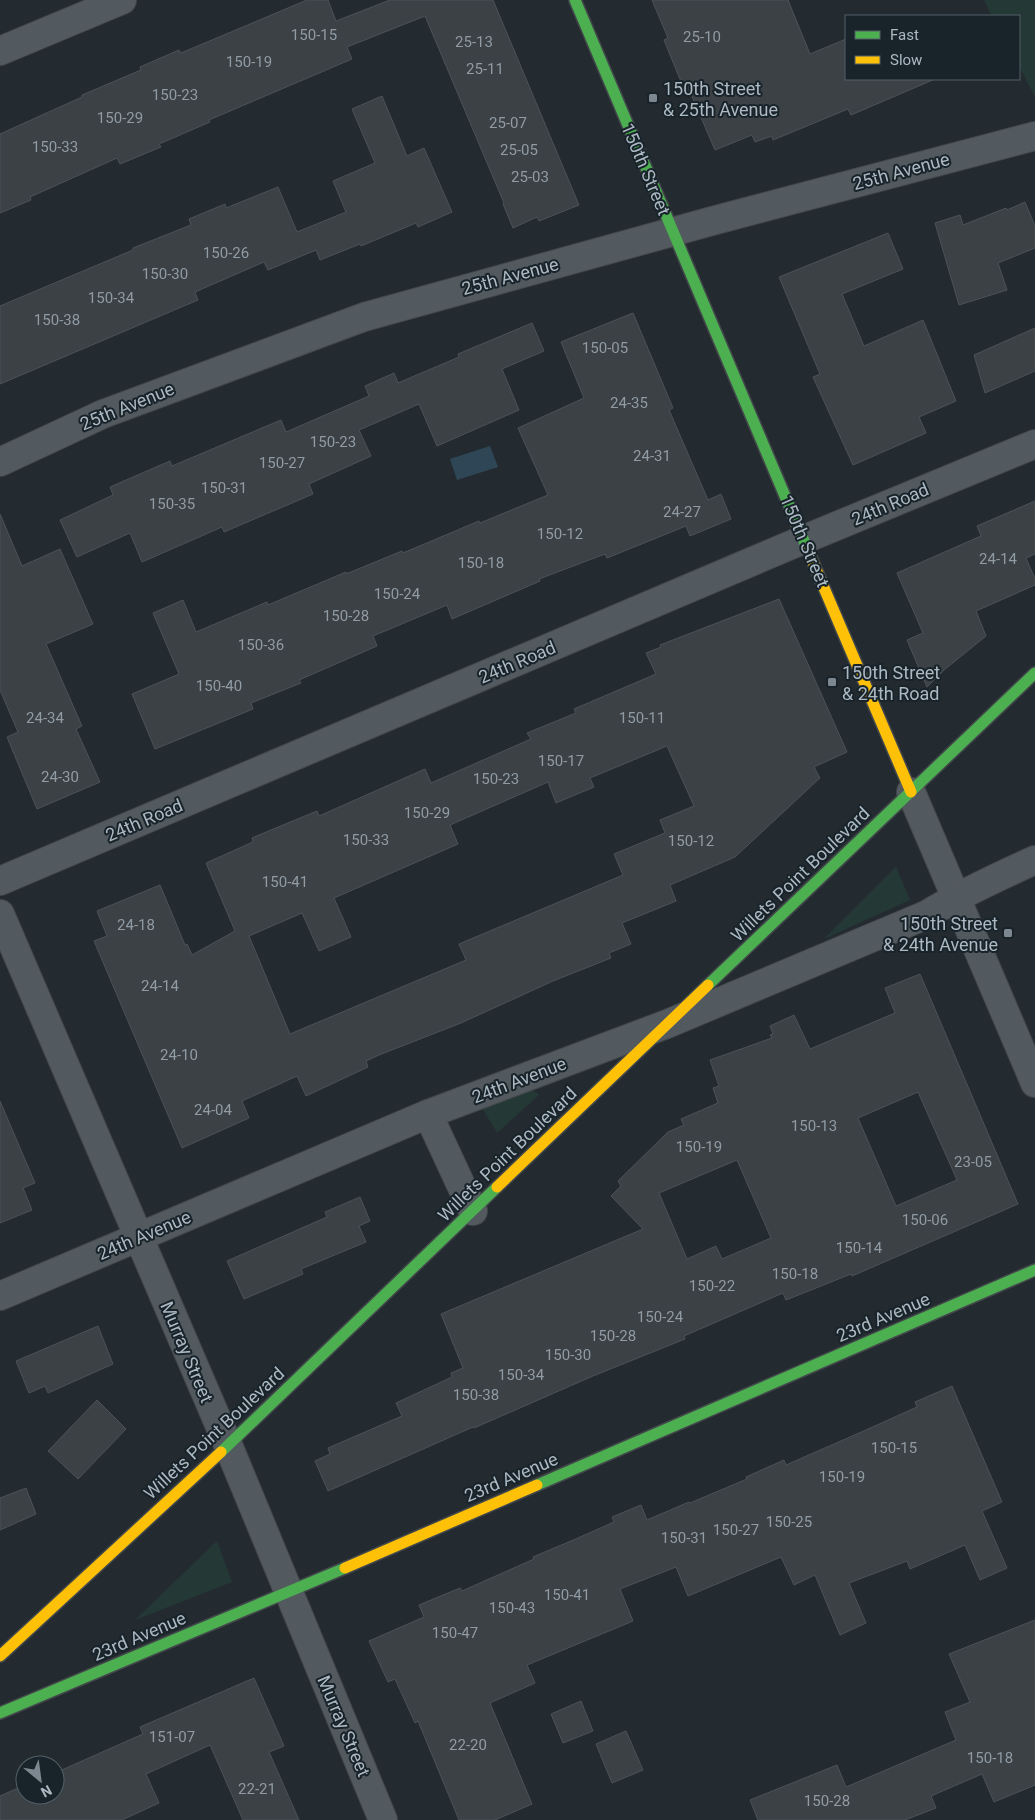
<svg xmlns="http://www.w3.org/2000/svg" width="1035" height="1820" font-family="Roboto,sans-serif">
<rect width="100%" height="100%" fill="#242b30"/>
<g fill="#243836">
<polygon points="984,0 1035,0 1035,97 1019,66 1019,16 992,16"/>
<polygon points="896,867 910,900 824,939"/>
<polygon points="528,1087 539,1095 497,1133 482,1108"/>
<polygon points="217,1541 232,1582 135,1620"/>
</g>
<polygon fill="#2f4657" points="490,446 498,467 457,480 450,459"/>
<g fill="#3b4145" stroke="#4b5358" fill-rule="evenodd">
<polygon points="307,0 328,0 336,21 390,0 493,0 579,205 539,221 537,217 513,228 503,204 504,203 425,16 347,47 352,59 209,120 210,122 159,144 161,147 120,164 117,158 30,197 31,200 0,213 0,134 82,97 82,95 141,70 140,67 179,50 181,53"/>
<polygon points="652,0 788,0 810,54 846,39 846,79 935,79 851,115 848,109 773,140 772,136 755,142 752,135 715,150 691,94 687,95 677,72 664,40 668,38"/>
<polygon points="382,96 407,156 424,148 452,212 418,227 416,223 361,246 360,244 320,260 316,250 268,270 264,262 195,292 198,300 0,384 0,306 133,250 133,248 191,225 189,219 225,204 226,208 278,187 297,232 346,212 333,181 375,163 352,109"/>
<polygon points="1025,202 1035,226 1035,248 998,263 1007,290 959,305 935,223 960,215 963,225 1006,208 1007,210"/>
<polygon points="888,233 903,269 842,294 864,346 923,320 956,401 919,417 926,433 853,465 813,377 820,374 779,277"/>
<polygon points="633,313 673,408 669,410 708,500 721,494 731,519 690,536 686,526 607,558 605,554 539,579 540,581 452,619 447,605 373,636 377,646 299,680 301,683 251,703 253,709 155,749 132,694 179,674 153,613 183,600 196,632 267,602 268,605 346,572 346,574 402,551 403,553 479,521 480,523 548,495 518,428 584,398 561,342"/>
<polygon points="532,323 544,351 502,369 519,410 437,446 419,404 359,430 371,456 309,484 313,494 224,532 222,527 142,562 130,533 77,557 60,520 113,495 110,487 170,461 172,466 281,420 286,432 369,396 365,386 394,373 398,383 459,357 458,354"/>
<polygon points="1035,328 1035,371 985,393 974,355"/>
<polygon points="1035,501 1035,554 1026,558 1035,579 1035,585 976,611 986,636 944,670 927,687 907,640 923,633 897,573 981,536 977,526"/>
<polygon points="0,514 22,566 60,549 93,624 46,644 82,726 76,729 100,782 37,809 7,737 18,732 0,690"/>
<path d="M779 599 847 752 814 767 820 778 735 857 670 885 676 901 622 923 631 944 609 953 611 958 553 981 461 1023 379 1055 366 1061 368 1067 306 1096 297 1076 242 1101 249 1118 182 1148 94 941 107 936 97 911 160 885 185 945 187 944 192 955 235 931 206 863 253 842 252 838 271 830 317 811 319 816 425 769 431 783 531 739 527 733 576 713 574 709 656 674 646 653 661 647 660 645ZM667 746 694 806 660 820 665 833 614 854 623 875 459 944 466 960 290 1034 249 936 302 913 319 951 351 937 334 898 458 844 450 825 548 782 556 803 594 787 590 778Z"/>
<path d="M920 974 1018 1204 852 1276 851 1274 786 1300 783 1293 684 1336 685 1339 593 1376 474 1428 473 1427 328 1491 315 1461 330 1454 328 1448 402 1416 396 1403 452 1377 451 1373 463 1368 441 1314 643 1229 611 1196 621 1186 618 1181 668 1132 684 1125 681 1119 718 1103 713 1088 719 1086 710 1060 772 1038 770 1035 773 1034 770 1026 794 1015 810 1049 895 1013 885 988ZM918 1092 957 1180 896 1206 858 1118ZM737 1160 771 1238 722 1259 716 1246 687 1259 659 1193Z"/>
<polygon points="0,1101 35,1183 23,1188 32,1210 0,1223"/>
<polygon points="360,1197 370,1221 359,1226 366,1242 301,1269 303,1274 244,1299 227,1261 327,1217 325,1212"/>
<polygon points="98,1326 113,1364 48,1393 45,1386 29,1393 16,1361"/>
<polygon points="952,1386 1002,1502 982,1511 1007,1568 980,1580 965,1545 910,1569 907,1561 849,1583 866,1623 840,1635 815,1575 794,1585 781,1557 688,1596 676,1567 620,1589 633,1621 527,1665 535,1683 490,1703 532,1804 495,1820 459,1820 418,1721 415,1723 395,1679 388,1682 369,1641 424,1617 419,1605 460,1588 462,1591 534,1559 533,1557 578,1538 614,1522 612,1517 641,1505 647,1520 689,1502 690,1503 747,1479 746,1477 784,1460 786,1465 866,1430 917,1407 915,1402"/>
<polygon points="97,1400 126,1429 78,1479 48,1451"/>
<polygon points="26,1488 36,1514 0,1530 0,1498"/>
<polygon points="1035,1620 1035,1785 994,1802 982,1774 931,1796 936,1808 905,1820 758,1820 750,1800 837,1765 846,1787 956,1740 945,1712 970,1702 949,1654"/>
<polygon points="254,1678 284,1746 269,1752 299,1820 243,1820 210,1745 146,1774 159,1803 122,1820 0,1820 0,1796 25,1785 25,1795 55,1795 55,1773 143,1734 140,1727"/>
<polygon points="581,1701 593,1731 563,1743 551,1714"/>
<polygon points="626,1731 643,1770 612,1783 596,1744"/>
</g>
<g fill="none" stroke-linecap="round" stroke-linejoin="round">
<defs>
<g id="street">
<polyline points="0,51 122,0"/>
<polyline points="0,462 103,414 364,317 712,221 1035,136"/>
<polyline points="911,792 1035,1083"/>
<polyline points="0,881 805,539 1035,444"/>
<polyline points="0,914 228,1445 383,1820"/>
<polyline points="428,1114 473,1211"/>
<path d="M0 1296 428 1114 667 1024 926 915C961 894 997 877 1035 860"/>
</g>
<g id="fast">
<polyline points="575,0 807,548"/>
<polyline points="708,985 1035,673"/>
<polyline points="221,1452 497,1187"/>
<polyline points="537,1485 1035,1270"/>
<polyline points="0,1713 345,1568"/>
</g>
<g id="slow">
<polyline points="807,548 911,792"/>
<polyline points="497,1187 708,985"/>
<polyline points="345,1568 537,1485"/>
<polyline points="0,1656 221,1452"/>
</g>
</defs>
<use href="#street" stroke="#42474b" stroke-width="30"/>
<use href="#fast" stroke="#42474b" stroke-width="14"/>
<use href="#slow" stroke="#42474b" stroke-width="14"/>
<use href="#street" stroke="#535a5f" stroke-width="28"/>
<use href="#fast" stroke="#4caf50" stroke-width="11"/>
<use href="#slow" stroke="#ffc107" stroke-width="11"/>
</g>
<g fill="#7c8790" stroke="#18232a" stroke-width="2">
<rect x="648" y="93" width="10" height="10" rx="2.5"/>
<rect x="827" y="677" width="10" height="10" rx="2.5"/>
<rect x="1003" y="928" width="10" height="10" rx="2.5"/>
</g>
<g text-anchor="middle" dominant-baseline="central" stroke-width="4" stroke-linejoin="round" paint-order="stroke">
<g font-size="15" fill="#909ba4">
<text x="314" y="35">150-15</text>
<text x="702" y="37">25-10</text>
<text x="474" y="42">25-13</text>
<text x="249" y="62">150-19</text>
<text x="485" y="69">25-11</text>
<text x="175" y="95">150-23</text>
<text x="120" y="118">150-29</text>
<text x="508" y="123">25-07</text>
<text x="55" y="147">150-33</text>
<text x="519" y="150">25-05</text>
<text x="530" y="177">25-03</text>
<text x="226" y="253">150-26</text>
<text x="165" y="274">150-30</text>
<text x="111" y="298">150-34</text>
<text x="57" y="320">150-38</text>
<text x="605" y="348">150-05</text>
<text x="629" y="403">24-35</text>
<text x="333" y="442">150-23</text>
<text x="652" y="456">24-31</text>
<text x="282" y="463">150-27</text>
<text x="224" y="488">150-31</text>
<text x="172" y="504">150-35</text>
<text x="682" y="512">24-27</text>
<text x="560" y="534">150-12</text>
<text x="998" y="559">24-14</text>
<text x="481" y="563">150-18</text>
<text x="397" y="594">150-24</text>
<text x="346" y="616">150-28</text>
<text x="261" y="645">150-36</text>
<text x="219" y="686">150-40</text>
<text x="45" y="718">24-34</text>
<text x="642" y="718">150-11</text>
<text x="561" y="761">150-17</text>
<text x="60" y="777">24-30</text>
<text x="496" y="779">150-23</text>
<text x="427" y="813">150-29</text>
<text x="366" y="840">150-33</text>
<text x="691" y="841">150-12</text>
<text x="285" y="882">150-41</text>
<text x="136" y="925">24-18</text>
<text x="160" y="986">24-14</text>
<text x="179" y="1055">24-10</text>
<text x="213" y="1110">24-04</text>
<text x="814" y="1126">150-13</text>
<text x="699" y="1147">150-19</text>
<text x="973" y="1162">23-05</text>
<text x="925" y="1220">150-06</text>
<text x="859" y="1248">150-14</text>
<text x="795" y="1274">150-18</text>
<text x="712" y="1286">150-22</text>
<text x="660" y="1317">150-24</text>
<text x="613" y="1336">150-28</text>
<text x="568" y="1355">150-30</text>
<text x="521" y="1375">150-34</text>
<text x="476" y="1395">150-38</text>
<text x="894" y="1448">150-15</text>
<text x="842" y="1477">150-19</text>
<text x="789" y="1522">150-25</text>
<text x="736" y="1530">150-27</text>
<text x="684" y="1538">150-31</text>
<text x="567" y="1595">150-41</text>
<text x="512" y="1608">150-43</text>
<text x="455" y="1633">150-47</text>
<text x="172" y="1737">151-07</text>
<text x="468" y="1745">22-20</text>
<text x="990" y="1758">150-18</text>
<text x="257" y="1789">22-21</text>
<text x="827" y="1801">150-28</text>
</g>
<g font-size="18" fill="#acb9c3" stroke="#18232a" text-anchor="start">
<text x="663" y="88">150th Street<tspan x="663" dy="21">&amp; 25th Avenue</tspan></text>
<text x="842" y="672">150th Street<tspan x="842" dy="21">&amp; 24th Road</tspan></text>
<text x="998" y="923" text-anchor="end">150th Street<tspan x="998" dy="21">&amp; 24th Avenue</tspan></text>
</g>
<g font-size="18" fill="#acb9c3" stroke="#18232a">
<text transform="translate(646 169) rotate(67)">150th Street</text>
<text transform="translate(901 171) rotate(-15)">25th Avenue</text>
<text transform="translate(510 276) rotate(-15)">25th Avenue</text>
<text transform="translate(127 406) rotate(-22)">25th Avenue</text>
<text transform="translate(890 504) rotate(-23)">24th Road</text>
<text transform="translate(805 541) rotate(67)">150th Street</text>
<text transform="translate(517 662) rotate(-23)">24th Road</text>
<text transform="translate(144 820) rotate(-23)">24th Road</text>
<text transform="translate(800 874) rotate(-44)">Willets Point Boulevard</text>
<text transform="translate(519 1080) rotate(-21)">24th Avenue</text>
<text transform="translate(507 1154) rotate(-44)">Willets Point Boulevard</text>
<text transform="translate(144 1235) rotate(-23)">24th Avenue</text>
<text transform="translate(883 1317) rotate(-23)">23rd Avenue</text>
<text transform="translate(187 1352) rotate(67)">Murray Street</text>
<text transform="translate(214 1433) rotate(-43)">Willets Point Boulevard</text>
<text transform="translate(511 1477) rotate(-23)">23rd Avenue</text>
<text transform="translate(139 1636) rotate(-23)">23rd Avenue</text>
<text transform="translate(344 1726) rotate(67)">Murray Street</text>
</g>
</g>
<rect x="845" y="15" width="175" height="65" fill="#18232a" stroke="#535f67"/>
<rect x="855" y="31" width="25" height="8" fill="#4caf50" stroke="#535f67"/>
<text x="890" y="40" font-size="15" fill="#acb9c3">Fast</text>
<rect x="855" y="56" width="25" height="8" fill="#ffc107" stroke="#535f67"/>
<text x="890" y="65" font-size="15" fill="#acb9c3">Slow</text>
<g transform="translate(40 1780) rotate(151)"><circle r="24" fill="#18232a" stroke="#535f67"/>
<path d="M0-4L9 19L0 12L-9 19Z" fill="#7c8790"/>
<text y="-8" font-size="14" font-weight="bold" text-anchor="middle" fill="#acb9c3">N</text>
</g>
</svg>
